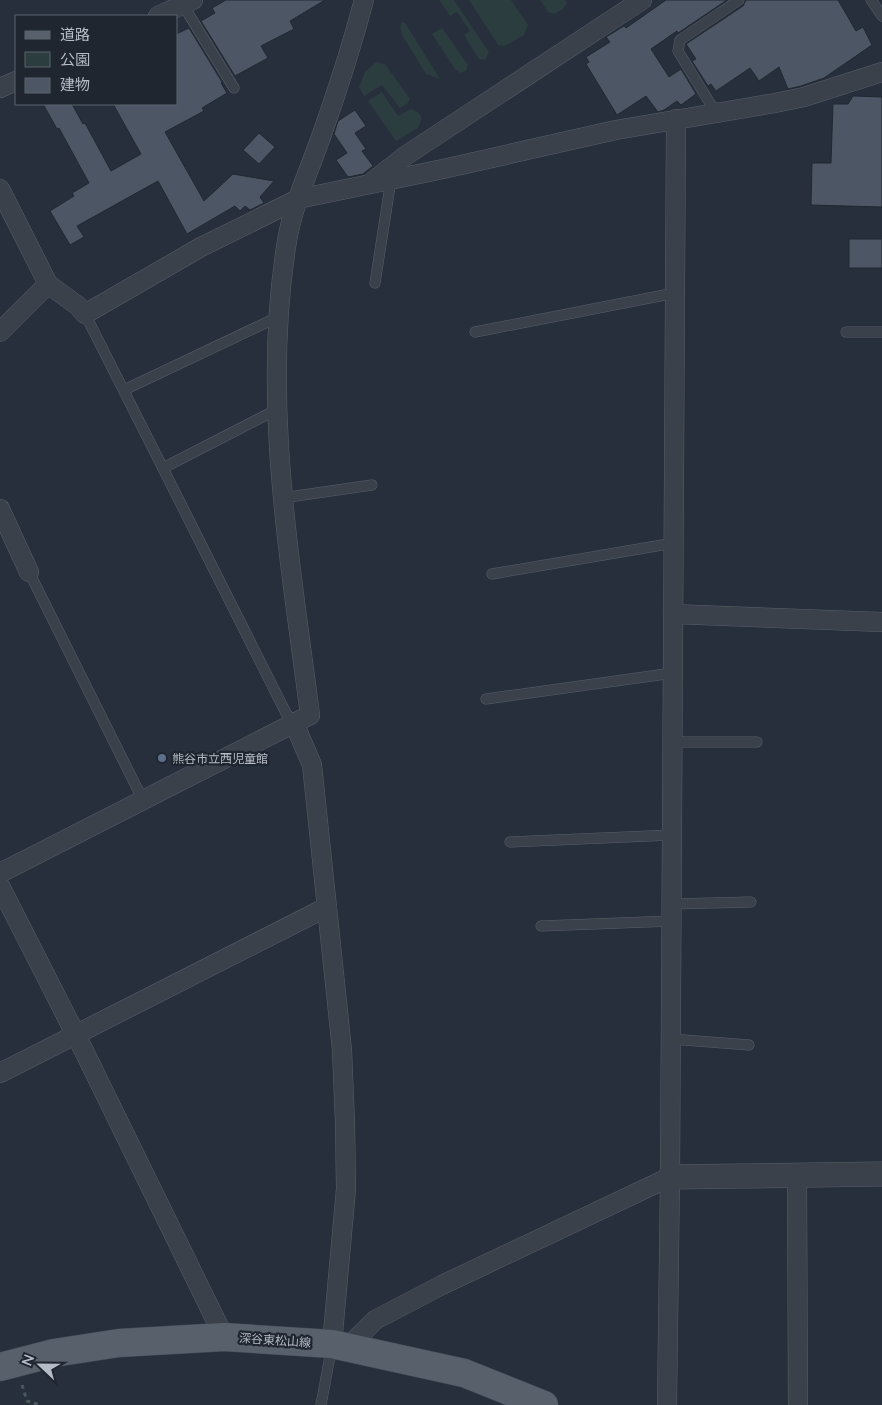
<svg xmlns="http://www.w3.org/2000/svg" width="882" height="1405" font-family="Lato,'Noto Sans JP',sans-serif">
<rect width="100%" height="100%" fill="#262f3b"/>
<g fill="#2b3d3e">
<polygon points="439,0 454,0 489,52 485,60 479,59 464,35 470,31 457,12 450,16"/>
<polygon points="469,0 511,0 528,25 524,35 505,46 498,45"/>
<polygon points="540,0 565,0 567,3 563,9 554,14 548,12"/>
<polygon points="402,22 405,23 440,79 426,74 402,35 400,26"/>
<polygon points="442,28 468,65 466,71 460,73 455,69 432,34"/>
<polygon points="376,62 385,64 410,99 408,103 400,108 382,85 364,96 359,87 365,72"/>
<polygon points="382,92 398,116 411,109 418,112 422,118 418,128 396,141 368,101"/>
</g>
<g fill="#4d5664" stroke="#212832">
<polygon points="226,0 325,0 290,21 294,29 261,46 268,58 235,76 201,21 215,13 212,8"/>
<polygon points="666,0 727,0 678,33 677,31 651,49 669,77 681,69 696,94 681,105 677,101 664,110 658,112 646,96 617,115 586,64 589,62 586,57 610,42 606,37 624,26 626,28"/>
<polygon points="746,0 838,0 856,31 863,27 872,45 824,78 801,86 788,89 779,67 759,81 750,68 716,91 711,84 708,86 692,61 696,59 686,44 743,6"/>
<polygon points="189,28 222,82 221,83 227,93 202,108 204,111 165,132 204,201 233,174 274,181 260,197 264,203 250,210 245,206 240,211 235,206 187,234 158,181 77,226 84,237 70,245 50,211 74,196 72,193 89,183 59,128 57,129 43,104 72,104 83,124 85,123 111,171 141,154 113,104 176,104 176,34"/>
<polygon points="853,96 882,97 882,207 811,205 812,163 831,163 833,104 848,104"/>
<polygon points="355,110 366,126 355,133 366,149 362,151 373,166 363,174 348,177 336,160 347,153 334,134 338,121"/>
<polygon points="259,133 275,147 259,164 243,150"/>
<rect x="849" y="239" width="33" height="29"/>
</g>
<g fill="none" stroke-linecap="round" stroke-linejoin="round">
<defs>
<g id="service">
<polyline points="871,0 882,16"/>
<polyline points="183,5 234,88"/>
<polyline points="716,113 678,51 680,40 739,0"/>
<polyline points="375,283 391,180"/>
<path d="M85 314C152 447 220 580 286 713L294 723"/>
<polyline points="475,332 675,293"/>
<polyline points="846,332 882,332"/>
<polyline points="124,390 278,317"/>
<polyline points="163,468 276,410"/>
<polyline points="282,498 372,485"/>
<polyline points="29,572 143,800"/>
<polyline points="492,574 674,543"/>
<polyline points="486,699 673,673"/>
<polyline points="673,742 757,742"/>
<polyline points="510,842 672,835"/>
<polyline points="672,904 751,902"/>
<polyline points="541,926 672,921"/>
<polyline points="671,1039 749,1045"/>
<polyline points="321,1405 332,1345"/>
</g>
<g id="minor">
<polyline points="158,16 193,0"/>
<polyline points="0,88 16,81"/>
<polyline points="372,182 405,156 642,0"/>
<polyline points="0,189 48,284 78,306 85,314 201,247 298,199 443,169 616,130 775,103 804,97 882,72"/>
<polyline points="0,332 48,284"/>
<polyline points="0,509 29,572"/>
<polyline points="673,614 882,622"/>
<polyline points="294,723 312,765 342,1050 345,1123 346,1189 332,1344"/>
<path d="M0 873 310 715C290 558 261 399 287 241 293 204 310 169 322 134 338 89 352 45 364 0"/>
<polyline points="0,886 84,1051 224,1337"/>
<polyline points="0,1073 327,907"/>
<polyline points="797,1175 798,1405"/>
<polyline points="347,1348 375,1320 442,1285 670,1177"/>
<polyline points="667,1405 670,1177 676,119"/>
</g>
<polyline id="tertiary" points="670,1177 882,1174"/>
<polyline id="primary" points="0,1367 54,1353 119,1343 224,1337 332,1344 464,1373 544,1405"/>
</defs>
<use href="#service" stroke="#585f69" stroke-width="11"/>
<use href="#minor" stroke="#585f69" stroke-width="20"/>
<use href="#tertiary" stroke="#585f69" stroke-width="25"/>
<use href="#primary" stroke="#434a54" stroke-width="29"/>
<polyline stroke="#48585b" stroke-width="3" stroke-dasharray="4 4" stroke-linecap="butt" points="22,1385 27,1401 40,1405"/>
<use href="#service" stroke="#3a414b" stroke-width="10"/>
<use href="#minor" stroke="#3a414b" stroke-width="19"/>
<use href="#tertiary" stroke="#3a414b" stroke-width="24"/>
<use href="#primary" stroke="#58606b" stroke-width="28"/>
</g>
<circle fill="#5c6f8a" stroke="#1f2630" stroke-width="2" cx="162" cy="758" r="5"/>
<g text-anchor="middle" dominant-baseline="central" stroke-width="4.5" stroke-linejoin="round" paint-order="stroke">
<g font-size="12" fill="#b6bcc7" stroke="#1f2630" text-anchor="start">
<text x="172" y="758">熊谷市立西児童館</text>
</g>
<g font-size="12" fill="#b6bcc7" stroke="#1f2630">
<text transform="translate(275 1340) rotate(4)">深谷東松山線</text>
</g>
</g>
<rect x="15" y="15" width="162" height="90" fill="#1f2630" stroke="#5b626c"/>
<rect x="25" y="31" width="25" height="8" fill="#58606b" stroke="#5b626c"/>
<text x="60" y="40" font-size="15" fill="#b6bcc7">道路</text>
<rect x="25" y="52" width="25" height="15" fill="#2b3d3e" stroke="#5b626c"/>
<text x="60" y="65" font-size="15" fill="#b6bcc7">公園</text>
<rect x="25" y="78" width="25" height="15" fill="#4d5664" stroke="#5b626c"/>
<text x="60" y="90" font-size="15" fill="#b6bcc7">建物</text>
<g transform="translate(40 1365) rotate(292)" stroke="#1f2630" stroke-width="4" paint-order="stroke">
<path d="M0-4L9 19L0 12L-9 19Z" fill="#b6bcc7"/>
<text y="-8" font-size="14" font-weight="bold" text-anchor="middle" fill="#b6bcc7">N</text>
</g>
</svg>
